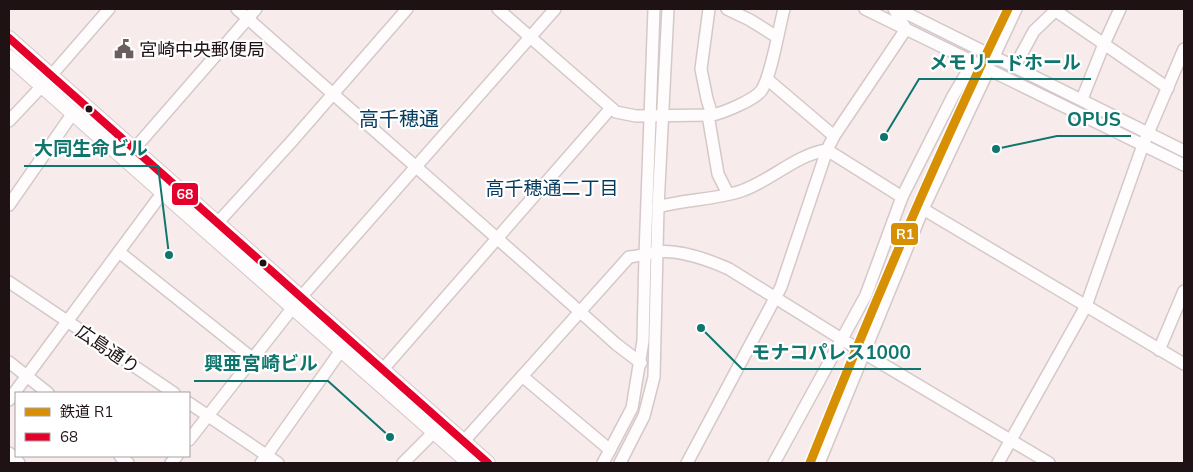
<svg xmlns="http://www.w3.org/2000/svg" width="1193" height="472" font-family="Mulish,'Noto Sans JP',sans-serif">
<rect width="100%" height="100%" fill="#f8ebec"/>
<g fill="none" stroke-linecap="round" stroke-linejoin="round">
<defs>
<g id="minor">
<path d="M237 9C363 121 490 231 616 344L641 363"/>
<path d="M498 9 616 112 636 116 712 115C723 113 754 100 761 91 771 78 779 27 784 9"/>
<polyline points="709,9 701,69 707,99 712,115"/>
<polyline points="727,9 750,20 777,37"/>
<polyline points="865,9 1184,165"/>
<polyline points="898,9 1184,151"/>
<polyline points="1056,11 1168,88"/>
<polyline points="994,56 1016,9"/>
<polyline points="1015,66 1034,31 1057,9"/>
<polyline points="767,79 834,136"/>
<polyline points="1082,99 1104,44 1120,9"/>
<polyline points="708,115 718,174 728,194"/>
<polyline points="9,121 42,86 109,9"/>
<polyline points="129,155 256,9"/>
<polyline points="9,205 73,113"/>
<path d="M658 207C685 199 715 200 741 191 771 181 795 155 827 150L902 197"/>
<polyline points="923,209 1184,364"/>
<polyline points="212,229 292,141 407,9"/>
<polyline points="119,252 252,358"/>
<polyline points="9,282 174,393"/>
<polyline points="1159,350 1184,291"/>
<polyline points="9,362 48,393"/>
<polyline points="377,376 611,108"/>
<polyline points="522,376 610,450"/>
<polyline points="9,400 163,192"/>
<polyline points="189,403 278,463"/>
<polyline points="189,440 301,297 555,9"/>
<path d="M459 448 464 441 629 257C638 256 647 254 656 252 678 249 709 260 729 269L864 353 1049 463"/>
<polyline points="9,453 19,463"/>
<polyline points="120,456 128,463"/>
<polyline points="171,463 177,456"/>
<polyline points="261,463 342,349 347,347"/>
<polyline points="403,463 440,426"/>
<polyline points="603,463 632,408 643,341 645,255 654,9"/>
<polyline points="620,463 644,416 654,377 658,207 668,9"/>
<polyline points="687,463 781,287 827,150 834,136 906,29 894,9"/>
<polyline points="774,463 866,295 902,197 953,96 973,62"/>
<polyline points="819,463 923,209 989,69"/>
<polyline points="998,463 1086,306 1143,145 1184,49"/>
</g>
<g id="major">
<polyline points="9,38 488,463"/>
<polyline points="9,57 469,463"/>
</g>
</defs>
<use href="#minor" stroke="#d5c8c9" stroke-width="14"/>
<use href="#major" stroke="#d5c8c9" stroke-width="16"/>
<use href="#minor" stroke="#fefcfc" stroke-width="11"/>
<use href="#major" stroke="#fefcfc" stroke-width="14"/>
<defs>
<polyline id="bus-1" points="9,38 488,463"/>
</defs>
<use href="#bus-1" stroke="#fff" stroke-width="11"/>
<use href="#bus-1" stroke="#e4002b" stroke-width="8"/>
<defs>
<path id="rail-1" d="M810 463C871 310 936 157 1008 9"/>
</defs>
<use href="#rail-1" stroke="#fff" stroke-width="12"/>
<use href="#rail-1" stroke="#d79003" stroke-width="9"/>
</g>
<defs>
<symbol id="civic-bare" viewBox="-9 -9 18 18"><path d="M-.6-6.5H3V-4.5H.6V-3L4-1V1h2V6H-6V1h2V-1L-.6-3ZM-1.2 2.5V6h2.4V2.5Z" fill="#6b5e60" stroke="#fff" stroke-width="2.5" paint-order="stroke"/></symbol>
</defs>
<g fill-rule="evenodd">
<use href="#civic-bare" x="110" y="35" width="28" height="28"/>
</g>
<g fill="#1f1214" stroke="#fff" stroke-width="2">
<circle cx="89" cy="109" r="4.5"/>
<circle cx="263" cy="263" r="4.5"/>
</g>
<g text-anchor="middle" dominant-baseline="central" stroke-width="4.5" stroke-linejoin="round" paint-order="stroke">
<g font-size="18" fill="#1f1214" stroke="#fff" text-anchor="start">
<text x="139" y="49">宮崎中央郵便局</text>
</g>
<g font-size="18" fill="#1f1214" stroke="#fff">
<text transform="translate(108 349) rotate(34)">広島通り</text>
</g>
<g font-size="19" fill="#043a5d" stroke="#fff">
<text x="552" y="188">高千穂通二丁目</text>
</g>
<g font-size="20" fill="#043a5d" stroke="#fff">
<text x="399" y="118">高千穂通</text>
</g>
</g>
<path fill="none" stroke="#0f766e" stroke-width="2" d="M884 137L919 79H1091M996 149L1057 136H1131M169 255L158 166H24M701 328L742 369H921M390 437L328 381H194"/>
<g fill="#0f766e" stroke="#fff" stroke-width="2">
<circle cx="884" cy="137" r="5"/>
<circle cx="996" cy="149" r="5"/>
<circle cx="169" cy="255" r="5"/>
<circle cx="701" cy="328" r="5"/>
<circle cx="390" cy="437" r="5"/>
</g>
<g font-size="19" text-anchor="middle" font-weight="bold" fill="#0f766e" stroke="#fff" stroke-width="4.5" stroke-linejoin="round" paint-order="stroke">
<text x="1005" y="69">メモリードホール</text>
<text x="1094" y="126">OPUS</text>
<text x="91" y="155">大同生命ビル</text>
<text x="831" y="359">モナコパレス1000</text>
<text x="261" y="370">興亜宮崎ビル</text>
</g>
<g stroke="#fff" stroke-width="2">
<rect x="171" y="182" width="28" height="24" rx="5" fill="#e4002b"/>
<rect x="890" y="222" width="29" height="24" rx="5" fill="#d79003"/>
</g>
<g font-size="14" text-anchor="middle" font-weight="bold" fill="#fff">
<text x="185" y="199">68</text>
<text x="905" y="239">R1</text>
</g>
<rect width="1193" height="472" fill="none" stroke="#1f1214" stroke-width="20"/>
<rect x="15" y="392" width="175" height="65" fill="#ffffff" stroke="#a5a0a1"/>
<rect x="25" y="408" width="25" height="8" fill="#d79003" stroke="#a5a0a1"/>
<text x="60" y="417" font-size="15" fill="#1f1214">鉄道 R1</text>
<rect x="25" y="433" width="25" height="8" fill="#e4002b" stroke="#a5a0a1"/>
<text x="60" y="442" font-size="15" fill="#1f1214">68</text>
</svg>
